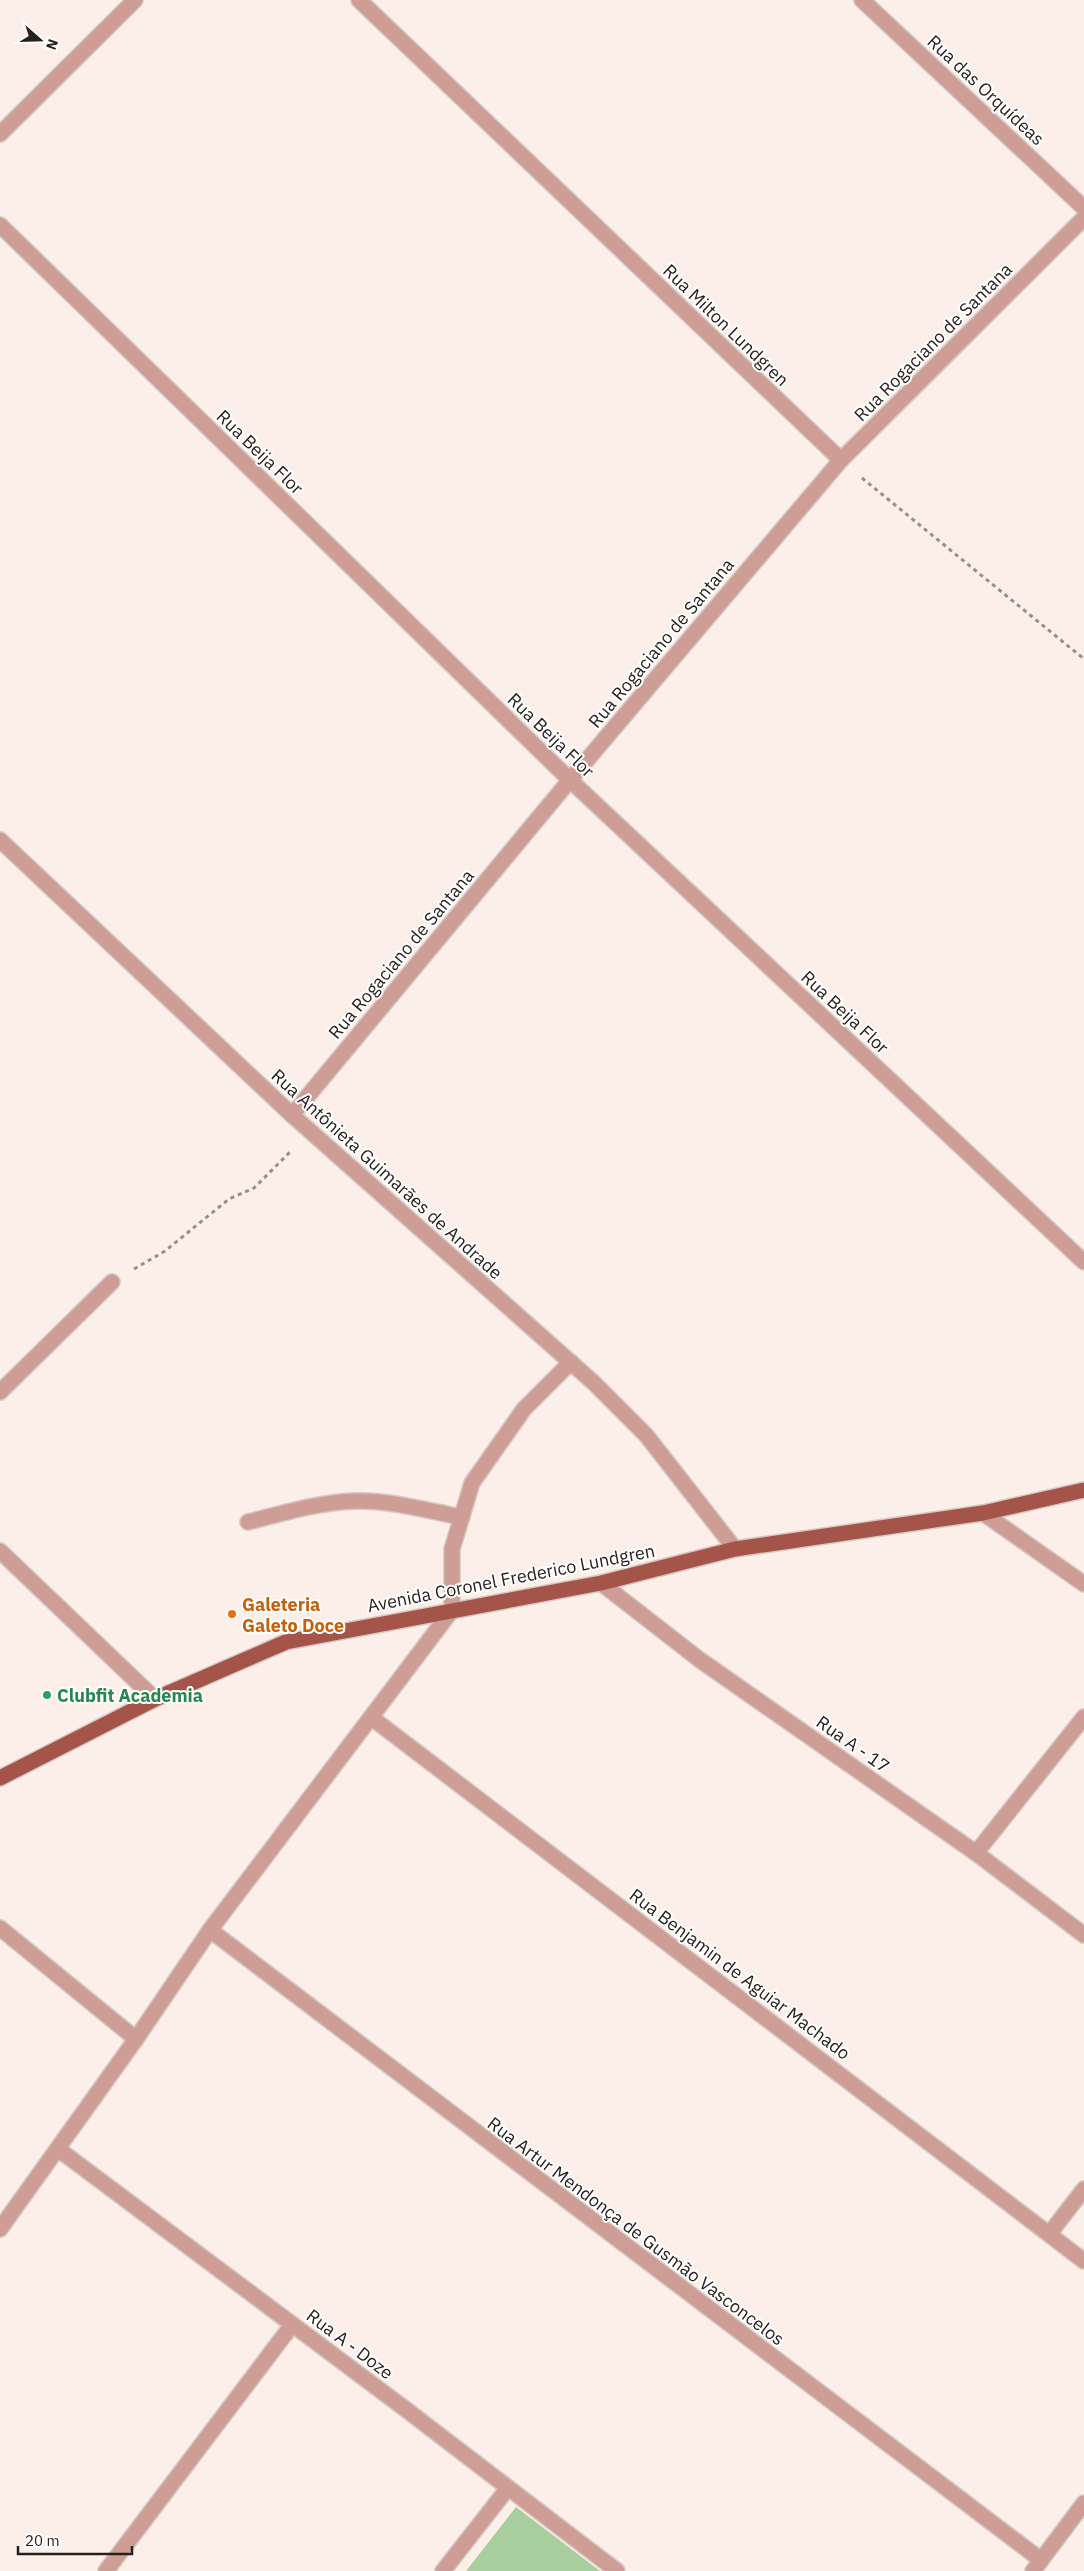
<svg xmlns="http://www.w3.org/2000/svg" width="1084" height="2571" font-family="'IBM Plex Sans',sans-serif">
<rect width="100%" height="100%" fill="#fcefe9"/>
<polygon fill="#a8ce9e" points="516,2507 600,2571 466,2571"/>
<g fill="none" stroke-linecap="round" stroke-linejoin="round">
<defs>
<g id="minor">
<polyline points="359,0 841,460"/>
<polyline points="862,0 1084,208"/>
<polyline points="0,134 135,0"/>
<polyline points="0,225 570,780 1084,1262"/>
<polyline points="0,840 292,1115 594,1383 646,1435 735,1549"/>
<polyline points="292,1115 570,780 841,460 1084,218"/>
<polyline points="0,1392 112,1282"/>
<polyline points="983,1513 1084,1584"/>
<path d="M248 1522C284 1513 319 1502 356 1501 391 1500 428 1511 462 1517"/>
<polyline points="0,1551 155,1699"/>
<polyline points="601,1583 700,1660 976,1853 1084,1935"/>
<polyline points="372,1718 1084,2261"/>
<polyline points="976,1853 1084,1717"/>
<polyline points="0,1928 136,2039"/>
<polyline points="210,1930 1041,2560"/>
<polyline points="58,2149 404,2408 617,2571"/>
<polyline points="0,2229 136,2039 210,1930 452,1610 452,1549 472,1483 524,1409 571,1362"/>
<polyline points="1050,2233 1084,2189"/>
<polyline points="106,2571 292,2325"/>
<polyline points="443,2571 508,2488"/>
<polyline points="1033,2571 1084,2503"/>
</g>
<polyline id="major" points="0,1778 155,1699 286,1642 601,1583 735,1549 983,1513 1084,1490"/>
</defs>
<use href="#minor" stroke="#d6cac4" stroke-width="18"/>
<use href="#major" stroke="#d6cac4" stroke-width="18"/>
<g stroke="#988d88" stroke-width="3" stroke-dasharray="4 4" stroke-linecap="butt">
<polyline points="862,478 1084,659"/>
<polyline points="134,1269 165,1251 229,1199 254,1188 292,1150"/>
</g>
<use href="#minor" stroke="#cd9d96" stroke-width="15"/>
<use href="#major" stroke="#a5544a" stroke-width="15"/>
</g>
<circle fill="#e8710a" stroke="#fff" stroke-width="2" cx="232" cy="1614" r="5"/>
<circle fill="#2e9e5b" stroke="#fff" stroke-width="2" cx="47" cy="1695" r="5"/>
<g text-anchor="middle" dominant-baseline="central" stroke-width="4" stroke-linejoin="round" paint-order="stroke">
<g font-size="18" fill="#28201c" stroke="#fff">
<text transform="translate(986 90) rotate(43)">Rua das Orquídeas</text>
<text transform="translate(726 325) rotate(44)">Rua Milton Lundgren</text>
<text transform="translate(933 342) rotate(-45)">Rua Rogaciano de Santana</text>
<text transform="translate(260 452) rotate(44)">Rua Beija Flor</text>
<text transform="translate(661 643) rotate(-50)">Rua Rogaciano de Santana</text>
<text transform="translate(551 735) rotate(44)">Rua Beija Flor</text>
<text transform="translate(401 954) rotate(-50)">Rua Rogaciano de Santana</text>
<text transform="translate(845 1012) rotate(43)">Rua Beija Flor</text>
<text transform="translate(387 1174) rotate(42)">Rua Antônieta Guimarães de Andrade</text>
<text transform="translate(511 1578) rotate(-11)">Avenida Coronel Frederico Lundgren</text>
<text transform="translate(853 1744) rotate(35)">Rua A - 17</text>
<text transform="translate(740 1974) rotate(37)">Rua Benjamin de Aguiar Machado</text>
<text transform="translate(636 2231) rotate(37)">Rua Artur Mendonça de Gusmão Vasconcelos</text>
<text transform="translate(350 2344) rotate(37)">Rua A - Doze</text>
</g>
<g font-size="18" font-weight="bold" fill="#c56008" stroke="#fff" text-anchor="start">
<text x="242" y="1604">Galeteria<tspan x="242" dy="21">Galeto Doce</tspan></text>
</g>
<g font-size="18" font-weight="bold" fill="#27864d" stroke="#fff" text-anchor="start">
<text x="57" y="1695">Clubfit Academia</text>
</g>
</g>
<g transform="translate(40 40) rotate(110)" stroke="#ffffff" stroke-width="4" paint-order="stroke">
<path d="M0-4L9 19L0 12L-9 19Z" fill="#28201c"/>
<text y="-8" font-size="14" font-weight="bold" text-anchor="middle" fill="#28201c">N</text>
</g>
<path d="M18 2546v8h114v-8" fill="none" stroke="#28201c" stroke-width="2.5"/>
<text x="25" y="2546" font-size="15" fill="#28201c" stroke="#ffffff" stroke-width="4" paint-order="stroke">20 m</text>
</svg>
